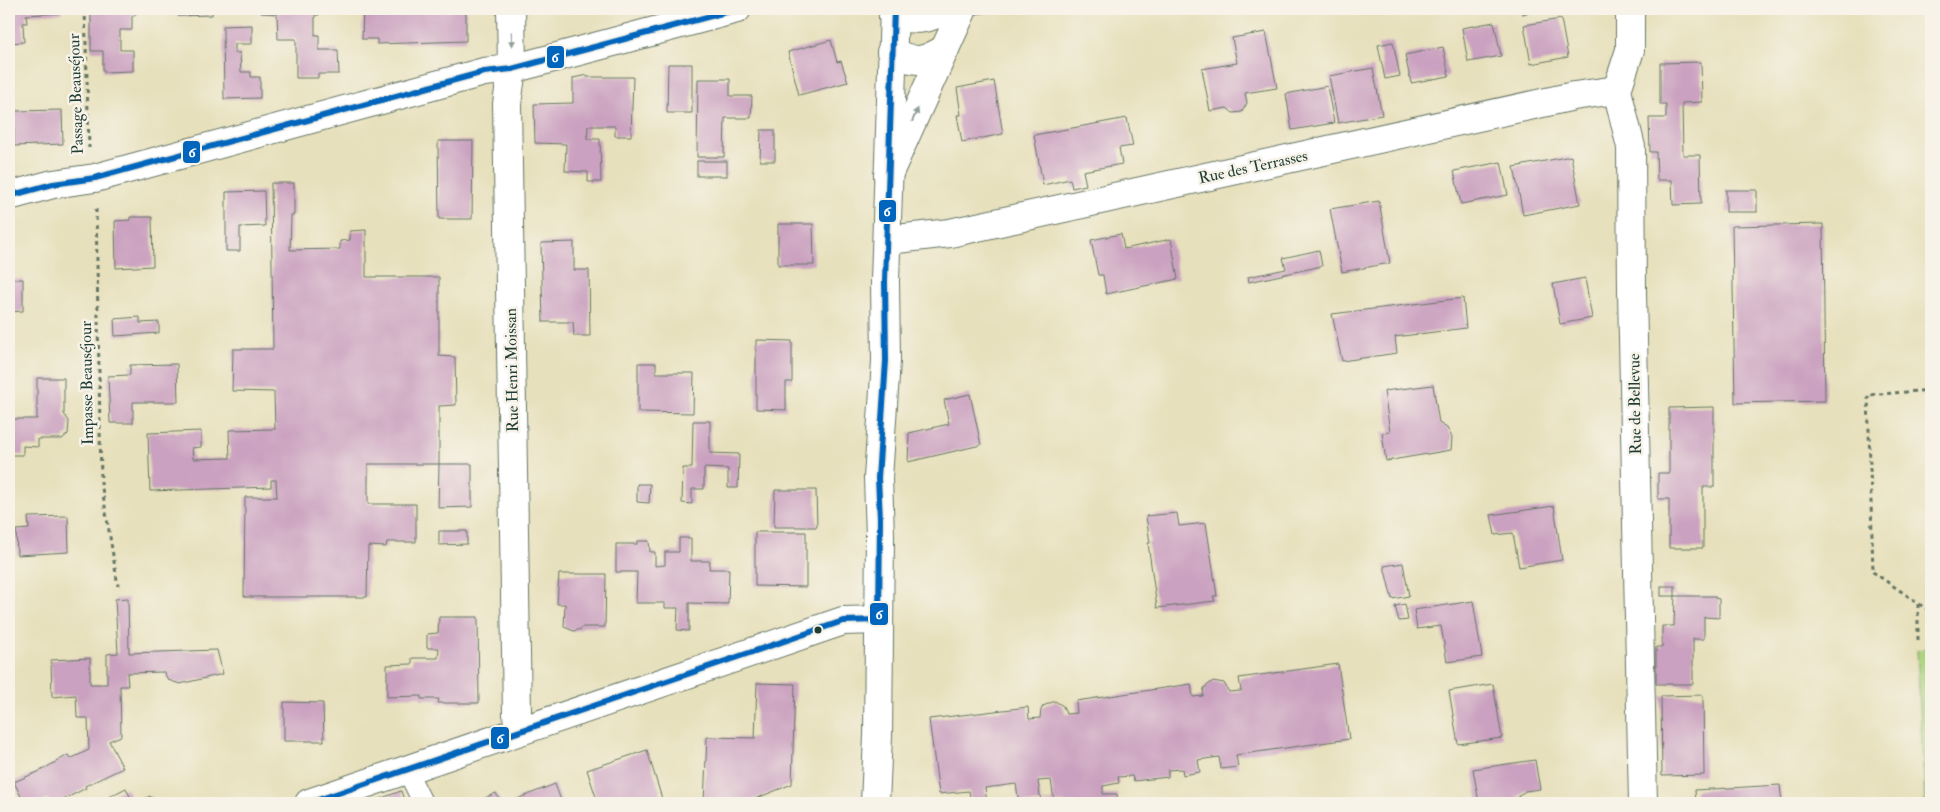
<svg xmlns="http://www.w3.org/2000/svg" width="1940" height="812" font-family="'IM FELL Double Pica',serif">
<rect width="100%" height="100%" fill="#f7f3e8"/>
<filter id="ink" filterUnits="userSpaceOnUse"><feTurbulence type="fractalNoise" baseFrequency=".02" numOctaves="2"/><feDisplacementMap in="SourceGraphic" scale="10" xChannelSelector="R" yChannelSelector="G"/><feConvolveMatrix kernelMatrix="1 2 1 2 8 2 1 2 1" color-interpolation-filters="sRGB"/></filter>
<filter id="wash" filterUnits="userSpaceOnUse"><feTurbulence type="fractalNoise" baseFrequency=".0096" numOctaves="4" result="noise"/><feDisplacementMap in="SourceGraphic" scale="20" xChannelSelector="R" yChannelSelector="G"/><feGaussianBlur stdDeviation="1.12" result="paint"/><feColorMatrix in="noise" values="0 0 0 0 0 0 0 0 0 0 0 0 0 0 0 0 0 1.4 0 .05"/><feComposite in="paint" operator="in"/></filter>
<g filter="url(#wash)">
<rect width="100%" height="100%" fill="#e7e0bc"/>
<polygon fill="#add580" stroke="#66895a" points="1931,649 1931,803 1925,803 1917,650"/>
<g id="blocks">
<g fill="#caa1c0" fill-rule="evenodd">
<polygon points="9,9 61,9 61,13 26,15 27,23 23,23 24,42 9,43"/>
<polygon points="94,9 141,9 132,17 132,30 120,30 120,50 133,50 133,71 103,72 103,51 91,51 91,14 95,13"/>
<polygon points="178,9 212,9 212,15 178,16"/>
<polygon points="261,9 319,9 319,15 315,15 315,35 319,35 319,50 338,50 339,74 318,74 318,78 296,78 296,39 278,39 277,14 261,13"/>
<polygon points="363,9 466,9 466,41 377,44 377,39 362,39"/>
<polygon points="978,9 1002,9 1002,10 976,14"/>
<polygon points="1521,9 1543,9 1543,10 1522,14"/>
<rect x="1673" y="9" width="31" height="4"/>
<polygon points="1561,19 1568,57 1531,64 1524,25"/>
<polygon points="1494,22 1501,56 1468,62 1462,28"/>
<polygon points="252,25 252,44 235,44 235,53 240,53 241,72 251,72 251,77 260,77 260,98 224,99 223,26"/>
<polygon points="1266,32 1277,88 1245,93 1247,103 1242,112 1233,113 1227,108 1210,111 1202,69 1237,63 1232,38"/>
<polygon points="831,40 837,62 841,61 848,82 799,95 788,52"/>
<polygon points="1393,42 1400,76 1385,79 1378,45"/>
<polygon points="1443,47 1449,76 1411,83 1405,55"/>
<polygon points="1701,62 1702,102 1682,103 1683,155 1700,155 1701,204 1673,205 1672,180 1657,180 1656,152 1650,152 1649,118 1666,118 1666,104 1660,104 1660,63"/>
<polygon points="668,64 692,64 692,113 667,113"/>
<polygon points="1373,68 1382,115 1338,123 1329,76"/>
<polygon points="587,75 587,77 633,77 631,136 615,136 615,126 588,126 587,139 600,139 601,182 588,182 588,172 565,171 566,144 535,143 534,104 573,103 573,78"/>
<polygon points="698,79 730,79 730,96 752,96 751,118 725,118 724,157 697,157"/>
<polygon points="994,81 1003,134 962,142 957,115 961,115 957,88"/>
<polygon points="1327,86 1334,123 1292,130 1286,94"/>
<polygon points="62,110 63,144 14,146 14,111"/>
<polygon points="1127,118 1133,146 1119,148 1122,164 1083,171 1086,185 1072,188 1070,179 1043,185 1034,135"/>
<polygon points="761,130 775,130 775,161 760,161"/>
<polygon points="438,141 473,141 472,219 439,219"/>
<polygon points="1571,156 1580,204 1523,215 1514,167"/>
<rect x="697" y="161" width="30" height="15"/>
<polygon points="1501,162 1508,195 1461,204 1454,171"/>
<polygon points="271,183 294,183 294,215 291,215 290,250 340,249 340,241 350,240 350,231 366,230 366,277 439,277 439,356 455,357 456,405 439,406 439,464 368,464 368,504 416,504 416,542 387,542 386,547 368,546 367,597 244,597 245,497 277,497 276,480 271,480 271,487 150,491 148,433 201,431 201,447 192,448 193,459 230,458 229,430 275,429 274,392 232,391 233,349 273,349"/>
<rect x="1726" y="190" width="31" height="22"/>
<polygon points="264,191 265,226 240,227 240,251 226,251 226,192"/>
<polygon points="1379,201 1390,263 1342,272 1330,209"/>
<polygon points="130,217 152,217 153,266 116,268 115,221 130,220"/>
<polygon points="778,224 813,224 814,265 778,265"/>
<polygon points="1823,224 1825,401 1735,403 1732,226"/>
<polygon points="1121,234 1124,249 1171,239 1178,279 1106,294 1103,275 1098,275 1091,240"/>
<polygon points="574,242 574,270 589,270 590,336 574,336 573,322 543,322 541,243"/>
<polygon points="1319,250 1322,266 1249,282 1248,277 1286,269 1283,258"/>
<polygon points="9,269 11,269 11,279 23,279 23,311 9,312"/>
<polygon points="1585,278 1592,318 1560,324 1553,284"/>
<polygon points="1463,298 1466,328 1395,337 1397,353 1342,361 1332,314"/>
<polygon points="140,317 140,323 159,322 159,333 115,336 114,319"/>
<polygon points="756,340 792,341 792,382 786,382 786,410 756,409"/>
<polygon points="638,363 656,363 656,373 694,373 693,413 638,412"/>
<polygon points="177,364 178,402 133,402 133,423 110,423 108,376 130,375 130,365"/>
<polygon points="37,378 64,378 64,414 69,421 68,434 62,439 38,439 38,447 23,446 23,455 9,455 9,419 37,419"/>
<polygon points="1433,385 1439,423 1447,428 1452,437 1451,450 1386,461 1382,433 1390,432 1384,391"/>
<polygon points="970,394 981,445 908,462 909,433 949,424 944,400"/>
<polygon points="1714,407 1714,487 1703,487 1703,548 1669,548 1669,499 1658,499 1658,473 1669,473 1669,408"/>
<polygon points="693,421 710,421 710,453 739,454 738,488 728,488 728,469 704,468 704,489 692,489 692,504 682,503 683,468 692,468"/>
<polygon points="439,464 472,464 472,507 438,508"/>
<polygon points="637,484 650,484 649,503 637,502"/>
<polygon points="775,490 816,490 817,527 774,527"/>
<polygon points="1554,506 1562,560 1519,567 1513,533 1495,535 1491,515"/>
<polygon points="1177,513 1179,526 1206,523 1217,596 1213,596 1215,601 1157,608 1148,543 1150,543 1146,516"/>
<polygon points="68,516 69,552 17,555 16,530 29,529 28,517"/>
<polygon points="439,531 467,531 467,544 439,545"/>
<polygon points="755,532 806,532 806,587 755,586"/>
<polygon points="679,538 691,538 691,561 710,561 709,569 729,569 728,604 689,603 689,631 677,630 678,608 665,608 665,603 636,603 637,572 616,572 616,544 637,544 637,541 649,541 650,552 655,552 655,566 665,565 665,552 679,552"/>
<polygon points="1403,563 1409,596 1392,599 1384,566"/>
<polygon points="559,574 606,574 605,627 583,627 581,629 574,631 564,627 565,604 557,604"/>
<rect x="1661" y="586" width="14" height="10"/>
<polygon points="1675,596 1715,596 1715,598 1719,599 1719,618 1704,617 1704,639 1693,639 1693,684 1656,684 1656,647 1662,647 1662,626 1674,626"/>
<polygon points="128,598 129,653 217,650 223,674 180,684 168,680 164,672 127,673 128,686 120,686 121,736 109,741 123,768 85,786 86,788 57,803 50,803 48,799 39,803 24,803 14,782 40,771 68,755 70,759 89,750 88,718 77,718 76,695 52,697 51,660 90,658 90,684 107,684 107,654 118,653 115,599"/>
<polygon points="1473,601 1482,657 1447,662 1441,626 1417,629 1414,610"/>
<polygon points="1405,604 1408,620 1399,621 1395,606"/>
<polygon points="439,617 478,617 479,703 438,703 439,699 421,699 421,696 387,697 387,665 412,664 412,658 438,658 439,648 427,648 427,634 438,633"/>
<path d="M1338 664 1349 739 1236 755 1238 767 1221 769 1219 757 1198 760 1200 772 1183 775 1182 769 1168 770V777L1134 781 1132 776 1118 777 1119 783 1103 786V794H1117L1118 803H1019L1016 784 985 788 987 803H971L969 791 939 794 929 719 1028 707 1029 719 1040 718 1041 710 1043 706 1055 701 1063 706 1066 714 1077 713 1076 701 1191 684 1193 697 1203 696 1204 688 1213 681 1224 683 1229 692 1241 691 1239 678ZM1051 780 1054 801 1041 802 1038 781Z"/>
<polygon points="757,683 795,684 792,784 745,803 704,803 707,737 755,738"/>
<polygon points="1493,684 1502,738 1458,744 1449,691"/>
<polygon points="1703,695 1704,775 1662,776 1661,696"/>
<polygon points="284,702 323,703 324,741 284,741"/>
<polygon points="647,750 663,802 658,803 598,803 587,770"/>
<polygon points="1535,760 1540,789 1525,791 1516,799 1516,803 1479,803 1473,769"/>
<polygon points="555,784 562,803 519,803 517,799"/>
<polygon points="1780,785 1782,803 1696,803 1695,790"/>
<polygon points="126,788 133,803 97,803"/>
<polygon points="401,791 405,803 368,803"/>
<polygon points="496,793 501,803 474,803"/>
<polygon points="150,796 155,803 136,803"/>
</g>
</g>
</g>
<g filter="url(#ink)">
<use href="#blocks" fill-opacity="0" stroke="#657664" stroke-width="1"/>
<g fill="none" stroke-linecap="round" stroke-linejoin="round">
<defs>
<polyline id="service" points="406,769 423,803"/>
<g id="minor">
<polyline points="511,9 512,69 507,104 517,714 519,731"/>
<polyline points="1630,9 1630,50 1617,90 1631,147 1632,292 1643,803"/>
<path d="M893 17C911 19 929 22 944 9"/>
<path d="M891 52C917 63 921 63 945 49"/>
<polyline points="888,175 963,9"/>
<polyline points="9,196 53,184 95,178 484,72 512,69 737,9"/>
<polyline points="888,240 950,233 1574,96 1617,90"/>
<polyline points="309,803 843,621 879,620"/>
</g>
<polyline id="secondary" points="875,803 878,736 880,536 878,478 886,361 885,281 894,9"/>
</defs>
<use href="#service" stroke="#657664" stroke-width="21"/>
<use href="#minor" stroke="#657664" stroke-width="30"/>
<use href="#secondary" stroke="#657664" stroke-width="30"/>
<g stroke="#657664" stroke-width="3" stroke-dasharray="4 4" stroke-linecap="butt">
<polyline points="85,9 89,148"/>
<polyline points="96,209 101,482 118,586"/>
<polyline points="1931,390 1868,395 1873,572 1931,612"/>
<polyline points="1918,604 1918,644"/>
</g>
<use href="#service" stroke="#fff" stroke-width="19"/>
<use href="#minor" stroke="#fff" stroke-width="28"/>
<use href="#secondary" stroke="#fff" stroke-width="28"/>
<defs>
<g id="bus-1">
<polyline points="9,196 53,184 95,178 484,72 512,69 737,9"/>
<polyline points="309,803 843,621 879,620 880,519 878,478 886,361 885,281 894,9"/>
</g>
</defs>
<use href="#bus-1" stroke="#f7f3e8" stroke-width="10"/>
<use href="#bus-1" stroke="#0065bd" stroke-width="6"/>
</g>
<defs><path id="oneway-solid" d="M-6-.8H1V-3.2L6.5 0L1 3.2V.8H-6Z" transform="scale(1.25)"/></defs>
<g fill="#8f9e9a">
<use href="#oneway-solid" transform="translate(512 39) rotate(88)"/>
<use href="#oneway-solid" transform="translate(915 115) rotate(-66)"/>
</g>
</g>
<circle fill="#1f3d34" stroke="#f7f3e8" stroke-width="2" cx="818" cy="630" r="4.5"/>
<g text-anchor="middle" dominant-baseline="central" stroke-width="5" stroke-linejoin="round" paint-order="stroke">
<g font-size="16" fill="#1f3d34" stroke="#f7f3e8">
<text transform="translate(76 94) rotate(-92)">Passage Beauséjour</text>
<text transform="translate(1253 167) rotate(-12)">Rue des Terrasses</text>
<text transform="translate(512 370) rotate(-91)">Rue Henri Moissan</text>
<text transform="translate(87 383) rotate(-91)">Impasse Beauséjour</text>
<text transform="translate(1635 404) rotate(-91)">Rue de Bellevue</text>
</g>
</g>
<g stroke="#f7f3e8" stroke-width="2">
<rect x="546" y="45" width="19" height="24" rx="5" fill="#0065bd"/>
<rect x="182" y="140" width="19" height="24" rx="5" fill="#0065bd"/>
<rect x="878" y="199" width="19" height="24" rx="5" fill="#0065bd"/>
<rect x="869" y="602" width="20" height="24" rx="5" fill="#0065bd"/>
<rect x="490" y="726" width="20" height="24" rx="5" fill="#0065bd"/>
</g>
<g font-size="14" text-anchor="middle" font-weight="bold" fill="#fff">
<text x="555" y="62">6</text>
<text x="192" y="157">6</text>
<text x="887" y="216">6</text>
<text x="879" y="619">6</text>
<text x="500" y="743">6</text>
</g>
<rect width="1940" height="812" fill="none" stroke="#f7f3e8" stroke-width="30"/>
</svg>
